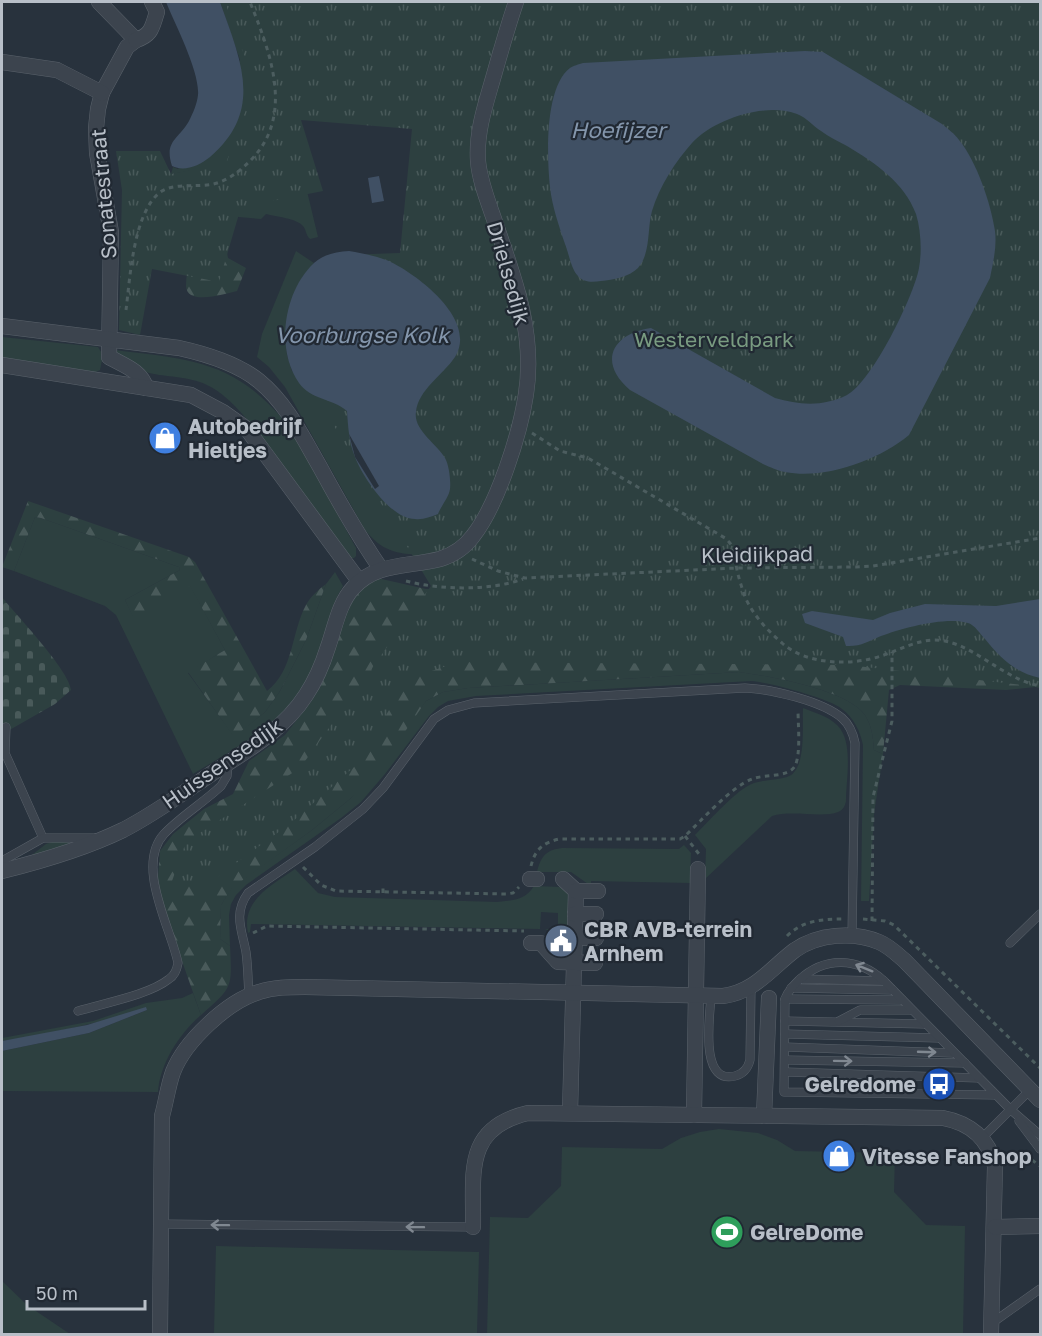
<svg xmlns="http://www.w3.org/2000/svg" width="1042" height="1336" font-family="'Golos Text',sans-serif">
<defs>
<pattern id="forest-firs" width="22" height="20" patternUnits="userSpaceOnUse" patternTransform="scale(1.5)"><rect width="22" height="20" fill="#2d4040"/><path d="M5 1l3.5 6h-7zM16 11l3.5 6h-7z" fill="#495a5a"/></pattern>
<pattern id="cemetery-stones" width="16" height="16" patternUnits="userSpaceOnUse" patternTransform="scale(1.5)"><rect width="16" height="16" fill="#2d4040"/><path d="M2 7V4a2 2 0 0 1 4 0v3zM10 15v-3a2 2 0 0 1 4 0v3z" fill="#495a5a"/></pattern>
<pattern id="park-tufts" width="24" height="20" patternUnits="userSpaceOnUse" patternTransform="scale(1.5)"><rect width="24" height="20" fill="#2d4040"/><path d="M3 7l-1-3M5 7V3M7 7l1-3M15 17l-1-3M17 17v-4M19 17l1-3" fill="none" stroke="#495a5a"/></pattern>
</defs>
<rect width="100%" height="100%" fill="#28323d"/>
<g fill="#2d4040">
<polygon points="220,2 249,2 264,42 248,161 171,174 173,167 178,169 240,60"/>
<path d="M301 166 318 237 310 239C305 234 307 231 303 226 296 218 277 217 266 214L261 219 227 216Z"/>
<path d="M296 251 314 263 302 278 292 299 286 335 287 355 292 371 328 401 423 555C396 554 382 551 365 530L285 387 269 367 257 357 262 334Z"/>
<polygon points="2,337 98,347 103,355 100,370 94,373 2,360"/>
<path d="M115 350C195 360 237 361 291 429L356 548V556L354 558H349C330 534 311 510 293 484 271 453 244 406 211 387 181 369 135 385 115 350Z"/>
<path d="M35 517 41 518 179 567 180 570 125 600 133 616 190 585 225 650 188 673 234 736 265 712 280 691 306 640 326 584 335 572 343 586C331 604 328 631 320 651 294 720 252 738 193 774L116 615 105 606 14 571Z"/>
<path d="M739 672C769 676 848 690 865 715 872 726 873 737 874 750L883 754 874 814 869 901H861L863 745C860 731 854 718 842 709 828 698 770 683 752 681L476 696 448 701 438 707 429 716 385 774 361 802 341 818 246 885 236 895 231 904 229 915 230 946 220 939 221 905 232 887 312 830 351 798 426 701 443 692 468 688Z"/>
<path d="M803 708C815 713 828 716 837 725 854 741 846 779 846 801 845 806 843 810 838 812 823 818 791 810 772 816L705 879 706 849 695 835C709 821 730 797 746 787 759 779 773 781 787 777 807 771 802 726 803 708Z"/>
<polygon points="55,841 71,843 28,858 46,844"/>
<path d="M684 845 691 853 690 883 591 881V886L571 872H537C541 856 546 850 562 848L675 849H679Z"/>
<path d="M295 869 318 893 335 897 497 902C512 900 525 901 534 886L562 887 570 893V933H555L545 929H558V913L541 912 540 929 251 924 250 932 248 933C241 900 272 885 295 869Z"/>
<path d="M193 993 201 1015C180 1033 160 1063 158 1092L2 1091V1051L89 1033 147 1010C99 1022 51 1034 2 1041V1038L93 1021 146 1003 182 998Z"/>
<polygon points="719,1129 758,1133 777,1140 795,1151 895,1153 894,1192 926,1225 965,1226 963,1334 487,1334 490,1217 528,1218 561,1186 562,1147 662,1149 681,1138 700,1132"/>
<polygon points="216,1246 479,1252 477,1334 214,1334"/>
<polygon points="2,1281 27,1305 70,1334 2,1334"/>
</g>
<g fill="url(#forest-firs)">
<path d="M226 248 228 258 246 268 237 291C224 294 187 306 186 286 186 277 188 266 190 257Z"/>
<path d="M28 501 189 557 195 562 267 691C294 670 291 633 306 605 311 596 318 590 326 584L306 640 280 691 265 712 234 737 188 672 225 650 190 586 133 617 125 600 180 570 179 567 41 518 35 517 14 571 2 567Z"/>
<path d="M377 578 426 589 463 590 1040 678V688L1035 687 1006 690 900 685 889 690 883 754 874 750C873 737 872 726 865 715 848 690 769 676 739 672L468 688 443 692 426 701 384 762 351 798 312 830 232 888 221 905 220 939 230 946C232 988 233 987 201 1015L157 890 160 851 173 834 204 809 233 794 249 761 285 735 311 702 322 683 334 651 344 617 356 595 363 587Z"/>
</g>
<path fill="url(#cemetery-stones)" d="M2 597C17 616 69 670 71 690L55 704 6 732 2 730Z"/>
<polygon fill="url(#park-tufts)" points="225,2 1040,2 1040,687 848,665 458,662 408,679 355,766 291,823 202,888 172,881 186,842 300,768 431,586 302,373 345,255 400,253 412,129 301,120 323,191 241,207 219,282 152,269 140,335 119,330 122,190 116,151 160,151 171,174 226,163 255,86"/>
<g fill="#405064">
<path d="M166 2H220C240 59 265 110 210 157 199 166 184 172 172 166 164 141 178 140 189 121 193 113 197 104 198 95 200 72 175 24 166 2Z"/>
<path d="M805 51 823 52 942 124C948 129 955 134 959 140 977 162 991 204 995 231 997 247 993 263 990 278L909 435C879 460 825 480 785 472 778 471 770 467 763 464L630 390C598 363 611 334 651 328L775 398C799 405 823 407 847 395 872 382 914 296 919 268 922 252 921 230 916 214 904 182 875 163 847 146 838 141 829 137 821 131 813 126 806 117 797 114 766 102 714 119 692 143 675 162 659 187 652 211 647 229 651 253 638 268 629 277 613 280 601 281 593 282 584 283 578 276 571 269 569 254 565 244 559 226 552 206 550 187 547 158 544 88 570 68 573 66 579 64 583 63Z"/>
<polygon points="379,176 384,201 372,203 368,178"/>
<path d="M349 251C362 253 376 256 389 261 418 275 478 320 455 357 443 375 418 390 416 412 413 430 437 444 445 458 449 465 451 481 450 489 449 497 441 506 438 514 430 517 423 520 415 519 391 519 363 478 355 457 349 443 348 426 347 411 332 398 311 400 299 383 275 349 284 291 314 263 324 254 336 252 349 251Z"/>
<path d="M1040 599V678C1016 673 1000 658 985 639 980 634 975 625 968 623 947 616 902 628 881 636 869 641 860 647 846 646L843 637 805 623 802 614 812 611 873 620 890 613 925 604 996 606Z"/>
<polygon points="146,1007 147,1010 89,1033 2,1051 2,1041 87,1025"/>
</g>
<polygon fill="#28323d" points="349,434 379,486 375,489 355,457"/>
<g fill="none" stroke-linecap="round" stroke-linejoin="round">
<defs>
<g id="lane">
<polyline points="6,727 5,753 43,838"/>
<polyline points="2,861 43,838 96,838"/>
<polyline points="1010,943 1040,914"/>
<polyline points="800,979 884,981"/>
<polyline points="791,988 893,990"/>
<path d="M249 996C248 981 248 966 246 952 242 930 233 914 248 893L315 847 363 809 383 788 434 719 448 710 474 703 745 688C771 689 822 701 842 718 850 725 853 733 855 743L852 936"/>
<path d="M711 996C710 1016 699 1085 735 1076 743 1074 748 1068 750 1060L751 988"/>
<polyline points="785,999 902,1000"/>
<path d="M78 1011C104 1003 149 995 169 979 174 976 177 969 178 963 171 928 135 866 164 834 181 816 203 803 221 786L227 776 228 765"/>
<polyline points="785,1021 925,1024"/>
<polyline points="839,1021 860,1010 911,1010"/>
<polyline points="785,1034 938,1038"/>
<polyline points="785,1047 953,1053"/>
<polyline points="785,1060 965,1063"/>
<polyline points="785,1072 979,1078"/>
<path d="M996 1095 784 1092 785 999C788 991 793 986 799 980 825 956 858 957 884 981L1011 1110 1040 1135"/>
<polyline points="1019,1121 1040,1149"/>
<polyline points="982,1138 1030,1090"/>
<polyline points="162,1224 473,1227"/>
<polyline points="992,1323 1040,1289"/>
</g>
<g id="street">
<path d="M99 2 136 40 127 47 102 93 98 109 96 128 97 153 111 232 109 357C123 365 142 371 146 388"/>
<path d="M136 40C152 35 152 27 157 12L152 2"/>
<polyline points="2,62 57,70 102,93"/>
<path d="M2 326 179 348C206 354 237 363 259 381 287 404 302 436 320 467 339 502 358 536 381 569"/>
<polyline points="2,365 191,395 223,412 247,429 359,581"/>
<path d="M2 871C42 861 86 848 123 830 156 813 187 790 217 770 250 749 285 728 306 695 316 680 323 663 328 647 335 627 339 603 353 588 376 562 410 567 440 559 453 555 465 547 473 536 498 504 520 434 526 394 535 336 516 282 497 228 490 206 480 184 478 161 476 131 486 103 494 75 501 50 508 26 516 2"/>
<polyline points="530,879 537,879"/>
<polyline points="563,879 576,891 570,1112"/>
<polyline points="576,891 598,891"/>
<polyline points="575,914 596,914"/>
<polyline points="575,938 596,938"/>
<polyline points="531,943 541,943 558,962 595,963"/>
<polyline points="694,1115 698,869"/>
<polyline points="764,1116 769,998"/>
<path d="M473 1227C474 1174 463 1128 528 1113L943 1118C970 1123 989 1139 995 1166L991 1334"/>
<polyline points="995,1227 1040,1226"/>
<path d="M160 1334 162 1116C166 1102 168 1086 173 1072 185 1041 228 1001 259 992 274 987 289 987 305 987L723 996C755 992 771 968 795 950 818 934 853 931 879 942 889 946 897 954 905 961L1040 1100"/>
</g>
</defs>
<use href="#lane" stroke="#5a626b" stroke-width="9"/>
<use href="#street" stroke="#5a626b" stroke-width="16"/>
<g stroke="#4c5d5f" stroke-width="3" stroke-dasharray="4.5 4.5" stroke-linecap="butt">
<path d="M126 310C130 279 133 215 159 193 174 181 199 189 217 183 230 179 241 170 251 160 295 115 270 52 250 2"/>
<path d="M532 433 560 451 588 458 725 538C737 548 734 557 737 570 739 579 742 588 745 597 753 615 767 630 782 643 806 665 851 666 881 656 899 650 915 641 933 640 970 639 1001 679 1040 686"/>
<polyline points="472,559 498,571 525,578 737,568 856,567 873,566 1040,538"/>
<path d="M406 581C440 590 490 591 523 579"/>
<polyline points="685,836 699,854"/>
<path d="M531 866C535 850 542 843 559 839H680L685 836C702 820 731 787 752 779 764 774 788 778 795 766 801 754 798 724 798 710"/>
<polyline points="303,867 321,885 336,891 506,894 513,893 519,887"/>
<polyline points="383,893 383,887"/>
<polyline points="863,919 885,921 894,925 1040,1068"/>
<polyline points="872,921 873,797 892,721 892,652"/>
<polyline points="253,933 267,926 524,931"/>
<path d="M787 936C802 921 821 919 842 919"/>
<polyline points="1006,1155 1028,1157 1040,1166"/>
</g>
<use href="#lane" stroke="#3c444e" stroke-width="8"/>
<use href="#street" stroke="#3c444e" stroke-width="15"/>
</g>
<defs><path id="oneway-shaft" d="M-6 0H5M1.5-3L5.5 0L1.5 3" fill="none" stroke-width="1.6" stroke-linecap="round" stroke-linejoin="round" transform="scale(1.5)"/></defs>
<g stroke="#808891">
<use href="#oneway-shaft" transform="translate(864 968) rotate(-158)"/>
<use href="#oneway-shaft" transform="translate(927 1052) rotate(2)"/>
<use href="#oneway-shaft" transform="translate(843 1061) rotate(1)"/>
<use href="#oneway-shaft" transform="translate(220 1225) rotate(-179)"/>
<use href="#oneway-shaft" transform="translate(415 1227) rotate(-179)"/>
</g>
<defs>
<symbol id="shop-disc" viewBox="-11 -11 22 22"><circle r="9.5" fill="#3f7fe0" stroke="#212933"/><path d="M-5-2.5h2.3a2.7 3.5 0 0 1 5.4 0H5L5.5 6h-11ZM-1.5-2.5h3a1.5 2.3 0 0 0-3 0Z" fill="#fff"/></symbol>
<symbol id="civic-disc" viewBox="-11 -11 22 22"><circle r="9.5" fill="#5c6f8a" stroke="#212933"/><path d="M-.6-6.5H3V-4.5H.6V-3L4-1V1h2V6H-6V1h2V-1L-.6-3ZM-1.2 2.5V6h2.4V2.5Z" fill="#fff"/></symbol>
<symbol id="bus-disc" viewBox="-11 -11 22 22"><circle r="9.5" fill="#1a4fb4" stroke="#212933"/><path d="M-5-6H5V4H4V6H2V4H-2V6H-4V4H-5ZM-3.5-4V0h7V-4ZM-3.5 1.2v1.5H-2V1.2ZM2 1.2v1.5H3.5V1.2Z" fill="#fff"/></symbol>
<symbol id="stadium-disc" viewBox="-11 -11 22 22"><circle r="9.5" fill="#2e9e5b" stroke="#212933"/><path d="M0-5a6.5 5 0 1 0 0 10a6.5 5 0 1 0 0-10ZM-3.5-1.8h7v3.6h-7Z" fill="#fff"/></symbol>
</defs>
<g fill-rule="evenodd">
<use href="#shop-disc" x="146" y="419" width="38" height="38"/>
<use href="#civic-disc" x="542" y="922" width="38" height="38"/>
<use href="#bus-disc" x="920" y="1065" width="38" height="38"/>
<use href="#shop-disc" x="820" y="1137" width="38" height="38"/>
<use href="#stadium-disc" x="708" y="1213" width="38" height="38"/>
</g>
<g text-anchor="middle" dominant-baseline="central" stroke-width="4.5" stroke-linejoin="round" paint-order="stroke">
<g font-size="21" fill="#b8bfc8" stroke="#212933">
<text transform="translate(103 194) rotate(-95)">Sonatestraat</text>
<text transform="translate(509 273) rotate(74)">Drielsedijk</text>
<text transform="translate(757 554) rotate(-1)">Kleidijkpad</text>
<text transform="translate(222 763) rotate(-35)">Huissensedijk</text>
</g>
<g font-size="21" fill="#799b81" stroke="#212933">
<text x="714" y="339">Westerveldpark</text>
</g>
<g font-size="21" font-weight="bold" fill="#b8bfc8" stroke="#212933" text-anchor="start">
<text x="188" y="426">Autobedrijf<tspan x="188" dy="24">Hieltjes</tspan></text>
<text x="584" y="929">CBR AVB-terrein<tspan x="584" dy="24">Arnhem</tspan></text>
<text x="916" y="1084" text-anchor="end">Gelredome</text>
<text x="862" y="1156">Vitesse Fanshop</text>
<text x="750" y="1232">GelreDome</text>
</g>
<g font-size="22" font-style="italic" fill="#8496ac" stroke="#212933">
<text x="618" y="129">Hoefijzer</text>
<text x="362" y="334">Voorburgse Kolk</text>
</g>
</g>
<rect width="1042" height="1336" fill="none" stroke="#b8bfc8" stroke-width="6"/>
<path d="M27 1300v9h118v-9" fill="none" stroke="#b8bfc8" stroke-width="3"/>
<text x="36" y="1300" font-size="18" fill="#b8bfc8" stroke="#212933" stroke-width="4.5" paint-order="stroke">50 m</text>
</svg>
